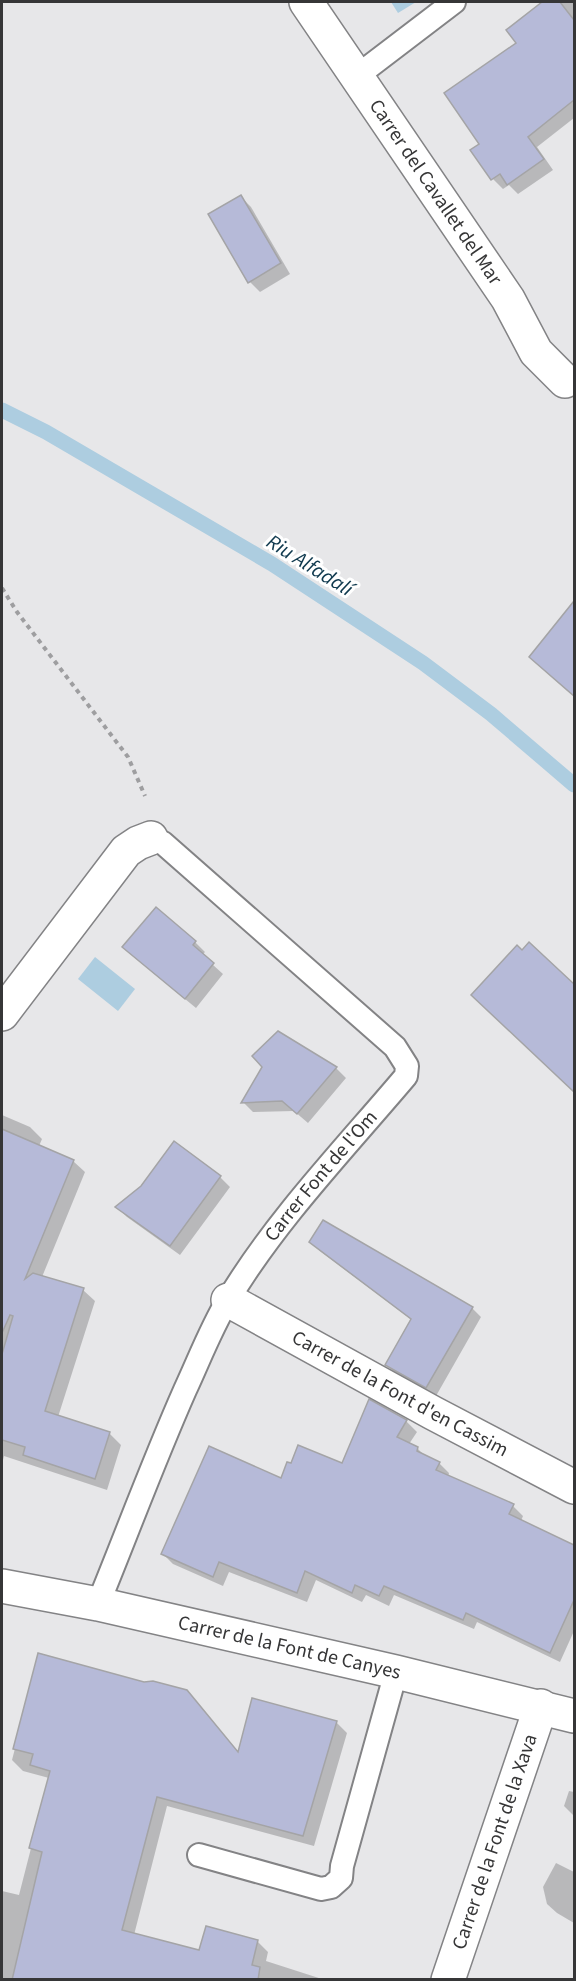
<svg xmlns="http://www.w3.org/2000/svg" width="576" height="1981" font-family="'Source Sans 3',sans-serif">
<rect width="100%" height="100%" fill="#e7e7e9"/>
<g fill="#adcde0">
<polygon points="391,2 416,2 398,13"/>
<polygon points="95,957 135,989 118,1011 78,979"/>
</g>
<g fill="#0003">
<polygon points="544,2 574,2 574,118 537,147 553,170 518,194 509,185 503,189 493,179 481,144 519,43 508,30"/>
<polygon points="241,197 251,207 290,274 260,292 250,282"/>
<polygon points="565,615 574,624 574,696 541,667"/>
<polygon points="195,942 205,952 202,955 223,974 196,1008 134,957"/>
<polygon points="529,945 574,986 574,1092 482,1004"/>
<polygon points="264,1066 336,1068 346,1078 308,1123 294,1111 253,1112 243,1102"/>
<polygon points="2,1115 30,1127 42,1139 39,1146 73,1161 85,1172 42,1277 83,1290 95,1301 58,1417 110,1434 121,1445 107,1490 4,1456 2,1464 2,1238 6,1222 2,1220"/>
<polygon points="174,1143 220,1177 230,1187 180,1255 127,1217 117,1207 142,1187"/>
<polygon points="311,1241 472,1308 481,1317 436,1396 396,1374 387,1365 412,1320 320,1251"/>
<polygon points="370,1401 406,1421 417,1432 409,1444 417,1448 426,1457 439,1463 449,1473 448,1477 513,1506 523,1516 521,1521 574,1547 574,1631 560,1662 477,1622 474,1629 394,1595 389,1606 366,1595 362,1602 316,1580 307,1602 229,1572 223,1586 173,1564 163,1554 282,1480 342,1465"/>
<polygon points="39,1655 197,1703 239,1753 336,1722 347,1733 314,1846 167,1806 134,1935 200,1952 257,1941 268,1952 266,1961 325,1980 2,1980 2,1891 19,1895 49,1778 23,1771 12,1760"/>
<polygon points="569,1791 574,1792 574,1816 564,1806"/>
<polygon points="556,1863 574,1872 574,1923 557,1913 547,1904 543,1887"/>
</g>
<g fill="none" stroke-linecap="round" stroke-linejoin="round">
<polyline stroke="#adcde0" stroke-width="15" points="2,410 46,432 272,564 423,663 491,714 574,785"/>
</g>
<g fill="#b6bad8" stroke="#a4a4a6" stroke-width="1.5">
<polygon points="542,2 560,2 574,20 574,100 528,137 544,159 507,185 500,174 491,180 470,150 479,144 444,93 516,43 506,30"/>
<polygon points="241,195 281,263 248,283 208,214"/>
<polygon points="574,601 574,696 529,657"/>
<polygon points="156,907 196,941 193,945 214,963 185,999 122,947"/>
<polygon points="529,942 574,984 574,1092 471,995 517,945 522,950"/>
<polygon points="278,1031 337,1067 297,1114 282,1101 241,1103 262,1067 252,1056"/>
<polygon points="2,1129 74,1160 25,1279 33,1273 84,1288 45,1411 110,1432 95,1479 23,1455 25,1447 2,1440 2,1354 13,1316 10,1315 2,1333"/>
<polygon points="174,1141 221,1176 170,1246 115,1207 141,1186"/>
<polygon points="323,1220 473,1307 426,1388 385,1365 411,1319 309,1242"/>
<polygon points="369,1399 407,1420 397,1437 418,1447 417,1451 440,1462 436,1470 514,1504 509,1514 574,1545 574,1600 550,1653 466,1613 463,1620 384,1586 379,1596 355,1585 352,1593 305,1571 297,1593 219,1562 213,1577 161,1554 209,1446 281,1478 287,1462 291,1463 298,1445 342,1463"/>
<polygon points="38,1653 144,1682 153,1681 187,1690 238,1752 252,1698 337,1721 303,1836 157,1797 122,1930 199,1950 206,1926 258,1940 252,1965 260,1967 258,1980 12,1980 42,1852 29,1848 50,1771 30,1765 33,1754 13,1749"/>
</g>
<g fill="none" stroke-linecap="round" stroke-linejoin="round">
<defs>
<g id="lane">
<polyline points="357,76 454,2"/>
<path id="s1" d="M98 1604C127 1533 154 1460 185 1390 199 1360 211 1328 228 1300 275 1221 346 1147 406 1076L407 1066 395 1047 163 843 151 838"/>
<polyline points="199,1855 321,1889 331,1887 341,1878 342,1866 396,1672"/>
</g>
<g id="street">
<path id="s2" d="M306 2 508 299 536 352 565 381"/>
<polyline points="2,1014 126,851 138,843 151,838"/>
<path id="s3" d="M228 1300 433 1413 574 1487"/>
<path id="s4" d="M2 1586 98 1604 396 1672 574 1716"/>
<path id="s5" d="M448 1980 541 1706"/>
</g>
</defs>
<use href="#lane" stroke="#838385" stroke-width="26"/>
<use href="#street" stroke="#838385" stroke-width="36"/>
<polyline stroke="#9e9ea0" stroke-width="4" stroke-dasharray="4.5 4.5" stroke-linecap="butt" points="2,588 17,612 128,757 145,796"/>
<use href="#lane" stroke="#fff" stroke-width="22"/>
<use href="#street" stroke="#fff" stroke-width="33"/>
</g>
<g text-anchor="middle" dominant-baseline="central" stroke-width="6" stroke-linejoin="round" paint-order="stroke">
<g font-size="20" fill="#363637" stroke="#fff">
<text stroke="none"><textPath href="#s2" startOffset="230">Carrer del Cavallet del Mar</textPath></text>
<text stroke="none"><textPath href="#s1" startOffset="486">Carrer Font de l'Om</textPath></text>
<text stroke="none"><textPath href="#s3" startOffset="196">Carrer de la Font d'en Cassim</textPath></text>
<text stroke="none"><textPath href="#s4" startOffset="294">Carrer de la Font de Canyes</textPath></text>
<text stroke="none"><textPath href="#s5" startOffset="146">Carrer de la Font de la Xava</textPath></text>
</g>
<g font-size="21" font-style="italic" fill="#0f394e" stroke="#fff">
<text transform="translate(310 565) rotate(32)">Riu Alfadalí</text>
</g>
</g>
<rect width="576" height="1981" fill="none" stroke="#363637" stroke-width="6"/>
</svg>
